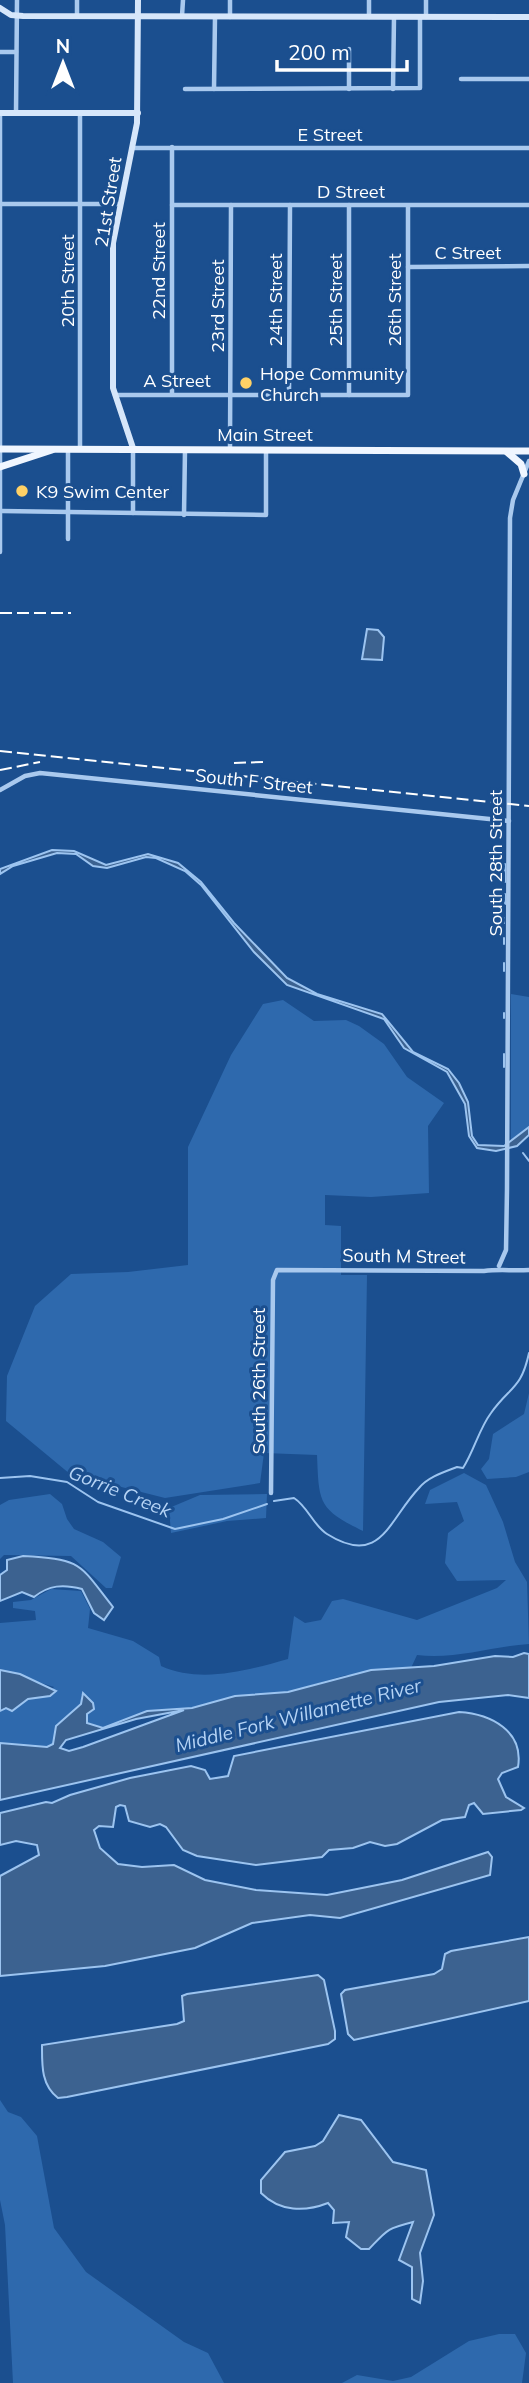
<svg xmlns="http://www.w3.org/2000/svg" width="529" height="2383" font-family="Mulish,sans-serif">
<rect width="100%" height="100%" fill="#1b4f8f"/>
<g fill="#2e69ad">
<polygon points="511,994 529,997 529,1131 511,1145"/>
<path d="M283 1000 314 1021 346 1020 359 1026 384 1044 407 1077 444 1103 428 1126 429 1193 371 1197 325 1195V1225L341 1226V1275H367L363 1531C318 1509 319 1503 317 1455L264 1453 260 1483 165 1498 70 1474 6 1421 7 1376 35 1306 71 1274 128 1272 188 1265V1147L231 1055 263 1004Z"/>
<polygon points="529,1393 529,1472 516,1477 487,1479 481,1469 489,1459 493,1434 524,1414"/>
<path d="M464 1473 486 1485 503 1522 515 1562 527 1582 529 1644C493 1646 454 1660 417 1655L411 1668 371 1670 357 1676 346 1675 288 1692 235 1696 192 1708 147 1711 104 1728 87 1722V1713L94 1709 93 1703 81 1695V1704L55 1729 54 1744 47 1747 0 1743V1711L36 1696 43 1698 54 1687 0 1670V1623L36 1620 35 1611 13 1608V1602L31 1600 51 1589 81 1591 90 1609 88 1628 133 1641 159 1657 161 1666C201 1684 249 1670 288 1659L294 1616 305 1623 321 1620 332 1601 343 1599 417 1620 497 1588 506 1580 457 1581 445 1563 448 1533 464 1521 457 1502 425 1504 430 1490Z"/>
<polygon points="50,1494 62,1504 67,1519 74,1529 103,1542 121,1557 112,1588 106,1588 71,1556 4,1555 0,1559 0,1505 9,1500"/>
<polygon points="267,1494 266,1518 227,1521 171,1533 169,1508 200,1495"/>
<polygon points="0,2100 8,2112 21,2117 37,2136 54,2228 86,2272 184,2342 208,2353 224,2383 13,2383 5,2225 0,2200"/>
<polygon points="499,2334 515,2334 526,2353 522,2383 342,2383 357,2375 393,2381 411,2377 469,2341"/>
</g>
<g fill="#3c6290" stroke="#9cc4f0" stroke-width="2" fill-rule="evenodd">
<polygon points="367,629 378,630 384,637 382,660 362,659"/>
<polygon points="52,850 74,851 106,865 148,854 178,863 201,882 234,923 287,978 317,994 382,1014 413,1052 448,1069 459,1083 468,1102 472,1136 478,1145 504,1146 529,1127 529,1135 517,1146 496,1151 477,1148 469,1136 465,1104 447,1072 404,1048 384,1019 287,985 254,952 201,885 185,871 156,858 146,857 107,868 93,866 76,854 57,853 13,866 0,874 0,869"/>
<path d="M23 1556C83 1559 79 1564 113 1607L104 1620 94 1613 82 1589C63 1584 49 1585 34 1597L22 1592 0 1601V1575L7 1570V1560Z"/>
<path d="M524 1653 529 1654V1698L508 1695 439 1702 0 1800V1743L47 1747 53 1744 56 1726 81 1704 83 1693 93 1703 94 1709 87 1714V1723L103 1728 147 1711 192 1708 235 1696 288 1692 371 1670 434 1666 495 1656 513 1657ZM184 1710 83 1747 69 1751 60 1748 66 1740 136 1719Z"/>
<polygon points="0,1670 20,1674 56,1691 50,1696 28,1699 12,1711 6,1708 0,1711"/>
<path d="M459 1712C491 1714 524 1731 518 1767L502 1773 498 1779 506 1797 524 1808 521 1810 483 1814 474 1803 469 1805 465 1817 442 1820 397 1844 385 1846 370 1842 353 1848 329 1850 322 1857 256 1865 197 1856 183 1850 166 1827 160 1824 150 1827 129 1821 125 1806 120 1805 116 1807 113 1827 99 1826 94 1830 100 1848 118 1864 142 1867 174 1865 205 1880 256 1890 327 1895 402 1880 488 1852 492 1857 490 1875 340 1918 310 1915 252 1923 195 1948 105 1966 0 1976V1876L39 1855 37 1845 16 1841 0 1845V1813L46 1802 52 1803 70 1795 130 1778 191 1766 205 1770 210 1779 228 1776 234 1756Z"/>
<polygon points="529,1937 529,2001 354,2040 348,2034 341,1994 345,1990 434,1974 442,1969 445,1954 451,1951"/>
<path d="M318 1975 324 1980 335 2031V2039L328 2044 67 2097 58 2098C41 2085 42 2065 42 2045L177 2024 184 2021 182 1996 187 1994Z"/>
<path d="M339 2115 361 2120 393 2162 426 2170 434 2215 420 2253 423 2281 420 2303 412 2299V2267L399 2260 413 2222C386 2229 388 2229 369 2249H361L346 2237 349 2222 333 2223 334 2210 328 2203C305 2212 280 2212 261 2193V2180L285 2152 315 2146 323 2141Z"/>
</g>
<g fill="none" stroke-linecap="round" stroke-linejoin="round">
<g stroke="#9cc4f0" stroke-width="2">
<polyline points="505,864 505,882"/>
<polyline points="505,894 505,904"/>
<polyline points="504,918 504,923"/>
<polyline points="504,944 504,938"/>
<polyline points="504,963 504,971"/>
<polyline points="504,1013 504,1018"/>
<polyline points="504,1054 504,1067"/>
<polyline points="523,1153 529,1161"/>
<polyline points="0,1478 30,1476 67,1482 98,1502 175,1529 223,1519 267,1504"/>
<path d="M274 1501 294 1498C308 1507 313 1525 327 1534 381 1568 389 1519 419 1488 428 1477 444 1472 457 1467L463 1468C474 1451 479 1429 491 1413 510 1386 521 1390 529 1353"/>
</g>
<g stroke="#a9c9ee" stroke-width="4.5">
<polyline points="77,16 77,0"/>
<polyline points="182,16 183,0"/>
<polyline points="230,17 230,0"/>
<polyline points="369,17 369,0"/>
<polyline points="426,17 426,0"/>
<polyline points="0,52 16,52"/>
<polyline points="461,79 529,79"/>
<polyline points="185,89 420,88 420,17"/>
<polyline points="214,89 215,17"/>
<polyline points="349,89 349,49"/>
<polyline points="393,89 394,17"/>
<polyline points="16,113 17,0"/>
<polyline points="132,148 529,148"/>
<polyline points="0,204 119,204"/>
<polyline points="172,205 529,205"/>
<polyline points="408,267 529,266"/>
<polyline points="172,394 172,147"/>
<polyline points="115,395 408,395 408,206"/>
<polyline points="289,395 290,205"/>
<polyline points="349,395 349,205"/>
<polyline points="80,448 80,113"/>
<polyline points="133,449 133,513"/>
<polyline points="230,449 231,205"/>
<polyline points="2,511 266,515 266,450"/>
<polyline points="184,515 185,450"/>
<polyline points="68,539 68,449"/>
<polyline points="0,552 0,113"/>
<polyline points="0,790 25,776 40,773 509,821"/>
<polyline points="499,1266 506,1250 507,1189 510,518 513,500 529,461"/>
<path d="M271 1493 273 1280 277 1270 484 1271C500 1269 512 1271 529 1270"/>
</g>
<g stroke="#d6e6fa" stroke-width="6">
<polyline points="0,8 11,15 23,16 529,17"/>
<polyline points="0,113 138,113"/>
<polyline points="133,448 113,388 113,243 137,123 138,0"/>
</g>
<g stroke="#f0f6ff" stroke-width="7">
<polyline points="0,449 529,451"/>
<polyline points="507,452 521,464 524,474"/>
<polyline points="0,467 52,450"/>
</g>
<g stroke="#fff" stroke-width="2" stroke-dasharray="12 5" stroke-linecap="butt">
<polyline points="0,613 71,613"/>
<polyline points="0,751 529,806"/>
<polyline points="234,763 263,762"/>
<polyline points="0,770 40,762"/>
</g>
</g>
<g fill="#ffd166" stroke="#1b4f8f" stroke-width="2.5">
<circle cx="246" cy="383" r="7"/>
<circle cx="22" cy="491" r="7"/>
</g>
<g text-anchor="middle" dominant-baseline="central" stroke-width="6" stroke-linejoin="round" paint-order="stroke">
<g font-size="18" fill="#fff" stroke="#1b4f8f">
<text x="330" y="134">E Street</text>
<text x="351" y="191">D Street</text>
<text transform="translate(108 202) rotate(-81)">21st Street</text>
<text x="468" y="252">C Street</text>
<text transform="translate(158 271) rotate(-90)">22nd Street</text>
<text transform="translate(67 281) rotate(-90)">20th Street</text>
<text transform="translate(275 300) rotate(-90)">24th Street</text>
<text transform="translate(335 300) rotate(-90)">25th Street</text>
<text transform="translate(394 300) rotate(-90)">26th Street</text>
<text transform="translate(217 306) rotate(-90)">23rd Street</text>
<text x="177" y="380">A Street</text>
<text x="265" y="434">Main Street</text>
<text transform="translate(254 781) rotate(6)">South F Street</text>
<text transform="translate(495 863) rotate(-90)">South 28th Street</text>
<text transform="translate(404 1256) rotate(1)">South M Street</text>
<text transform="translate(258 1381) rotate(-90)">South 26th Street</text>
</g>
<g font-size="18" fill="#fff" stroke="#1b4f8f" text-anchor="start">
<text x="260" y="373">Hope Community<tspan x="260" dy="21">Church</tspan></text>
<text x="36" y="491">K9 Swim Center</text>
</g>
<g font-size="19" font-style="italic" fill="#b5d3f5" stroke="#1b4f8f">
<text transform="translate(120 1491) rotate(22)">Gorrie Creek</text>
<text transform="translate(298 1715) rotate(-14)">Middle Fork Willamette River</text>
</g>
</g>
<g transform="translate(63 63)" stroke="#1b4f8f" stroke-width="5" paint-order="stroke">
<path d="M0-5L12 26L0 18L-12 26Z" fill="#ffffff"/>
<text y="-10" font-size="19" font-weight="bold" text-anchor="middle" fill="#ffffff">N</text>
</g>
<path d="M277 60v10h130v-10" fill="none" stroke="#ffffff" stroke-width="3.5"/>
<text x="288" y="60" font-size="21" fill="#ffffff" stroke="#1b4f8f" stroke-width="5" paint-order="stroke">200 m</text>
</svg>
